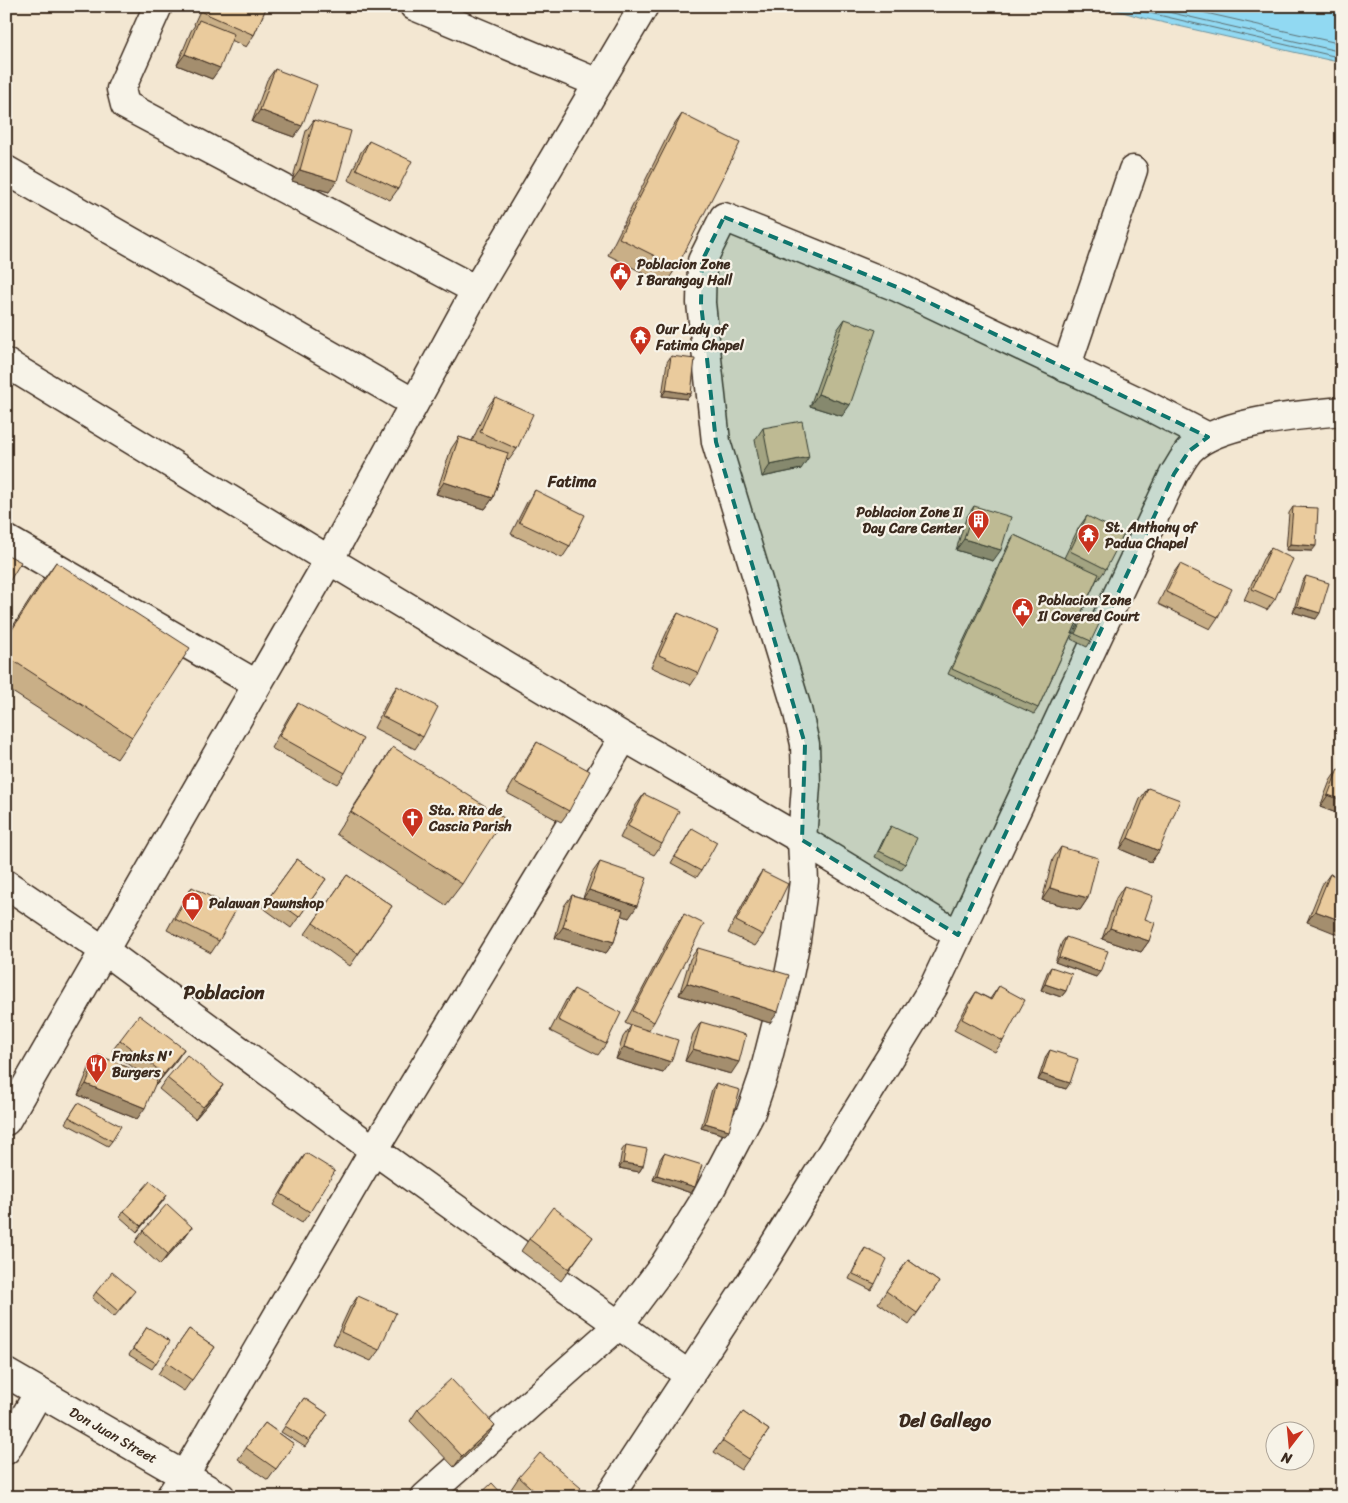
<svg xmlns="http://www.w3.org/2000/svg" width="1348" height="1503" font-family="Sriracha,sans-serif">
<rect width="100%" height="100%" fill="#f3e7d2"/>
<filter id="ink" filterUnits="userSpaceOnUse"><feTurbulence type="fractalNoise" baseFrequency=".02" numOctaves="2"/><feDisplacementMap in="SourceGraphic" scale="10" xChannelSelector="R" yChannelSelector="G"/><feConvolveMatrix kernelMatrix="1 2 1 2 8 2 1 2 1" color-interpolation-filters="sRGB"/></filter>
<g filter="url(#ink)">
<polygon fill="#91d9f2" stroke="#6f939d" points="1103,6 1342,6 1342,63 1143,18"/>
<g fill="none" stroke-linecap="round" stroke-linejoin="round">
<g stroke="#5d7073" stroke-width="1">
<polyline points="1120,6 1342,58"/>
<polyline points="1142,6 1342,52"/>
<polyline points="1175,6 1342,44"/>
</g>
<defs>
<g id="street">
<polyline points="158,6 121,89 125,105 476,290"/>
<polyline points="414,6 598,83"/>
<polyline points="6,170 414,403"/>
<polyline points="6,363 329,560 476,290 644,6"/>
<polyline points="1066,368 1133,170"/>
<polyline points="6,539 256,684"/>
<path d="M958 935 1174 474C1179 467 1183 458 1189 451 1216 421 1302 415 1342 411"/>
<polyline points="6,1450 39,1392"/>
<polyline points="170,1497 184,1476 374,1150 624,737"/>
<polyline points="425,1497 619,1325 664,1265 706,1198 751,1112 763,1077 789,975 796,940 804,881 802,840 806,785 805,744 797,709 716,442 701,303 702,261 724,217 899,288 1148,406 1208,437"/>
</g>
<g id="secondary">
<polyline points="6,884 105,951 374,1150 690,1376"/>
<polyline points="6,1121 329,560 624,737 802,840 958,935 934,986 906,1032 763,1263 609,1497"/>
<path id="s1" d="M6 1373 221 1497"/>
</g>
</defs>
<use href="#street" stroke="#3b2a1e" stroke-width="31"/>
<use href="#secondary" stroke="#3b2a1e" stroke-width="31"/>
<use href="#street" stroke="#f7f3e8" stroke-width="28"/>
<use href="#secondary" stroke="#f7f3e8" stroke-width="28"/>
</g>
<g fill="#c9af87" stroke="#3b2a1e">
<polygon points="202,6 267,6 254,35 246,47 231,40 212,79 177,65 191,31 195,25 194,24"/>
<polygon points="275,69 294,137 252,122 267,80"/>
<polygon points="682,114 677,267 665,284 608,255 670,131"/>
<polygon points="314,120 329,192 292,181 306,131"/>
<polygon points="369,141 398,189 390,200 348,180 361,152"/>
<polygon points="845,319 842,416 810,406 837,330"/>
<polygon points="671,356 691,394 687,399 662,396 667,362"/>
<polygon points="495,397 517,449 509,460 506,459 493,498 485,509 436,494 451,449 459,437 472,441 487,408"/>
<polygon points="763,428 801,469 762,477 755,440"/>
<polygon points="535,490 570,546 562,558 511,534 527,502"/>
<polygon points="974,506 993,561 956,550 966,518"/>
<polygon points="1293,507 1312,551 1286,550 1289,513"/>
<polygon points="1087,516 1106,569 1098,580 1097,579 1038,708 1034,714 948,674 1010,541 1014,535 1064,558 1079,527"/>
<polygon points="1271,548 1275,599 1267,610 1244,600 1263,559"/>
<polygon points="56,562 132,737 117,759 6,688 6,637 40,584"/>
<polygon points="1180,564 1218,617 1210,629 1158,604 1172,575"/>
<polygon points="1306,576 1316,619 1293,612 1302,582"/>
<polygon points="678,613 699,673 691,685 651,667 670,625"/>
<polygon points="1084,614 1091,641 1087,647 1071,639 1080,620"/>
<polygon points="397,686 423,737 415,749 374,728 389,698"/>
<polygon points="298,703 345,773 337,784 271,748 290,714"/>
<polygon points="537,742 569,811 561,822 507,793 529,754"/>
<polygon points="393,747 462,884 446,905 336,834 378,769"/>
<polygon points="1338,769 1342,771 1342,815 1320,807 1330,781"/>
<polygon points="1148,788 1159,851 1151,862 1120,849 1140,799"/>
<polygon points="644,794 662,844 654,855 620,838 636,805"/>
<polygon points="891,826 905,864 901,870 875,857 887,832"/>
<polygon points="692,828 701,871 697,877 671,863"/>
<polygon points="1061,847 1088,898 1080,910 1042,900 1053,859"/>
<polygon points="297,859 326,879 291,928 262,907"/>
<polygon points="600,862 629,918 622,915 614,942 606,953 555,938 564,906 572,895 583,898 592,873"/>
<polygon points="762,871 763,935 755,946 728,933 754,883"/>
<polygon points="1330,874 1342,878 1307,922 1322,885"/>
<polygon points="347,875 392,906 350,966 305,934"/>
<polygon points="1124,886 1145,919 1149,941 1141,952 1102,939 1116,898"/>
<polygon points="192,887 219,941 211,953 167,930 184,899"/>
<polygon points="684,914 654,1022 648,1031 663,1073 616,1059 623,1037 631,1026 625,1023 676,925"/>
<polygon points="1066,937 1096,977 1055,962 1062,942"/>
<polygon points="698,948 770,1023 679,995 690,959"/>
<polygon points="1051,967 1066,991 1061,997 1041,990 1047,973"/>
<polygon points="999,986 1003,1041 995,1052 954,1030 968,1004 976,992 990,999"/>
<polygon points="574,989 606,1044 598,1055 550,1031 566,1000"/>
<polygon points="701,1022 731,1074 685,1061 693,1034"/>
<polygon points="120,1040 184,1049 156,1085 155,1084 137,1119 78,1095 90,1066 98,1055 139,1072 112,1051"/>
<polygon points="1050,1050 1066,1089 1038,1080 1046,1056"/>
<polygon points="167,1078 223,1085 215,1096 195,1119 159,1089"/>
<polygon points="716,1083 729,1130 725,1135 701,1128 712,1089"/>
<polygon points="78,1103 112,1141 108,1146 65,1123"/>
<polygon points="626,1145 643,1166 639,1172 619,1168 622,1150"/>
<polygon points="306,1153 310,1212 302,1223 273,1205 298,1164"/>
<polygon points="664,1153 691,1193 653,1180 660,1159"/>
<polygon points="163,1201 137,1232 120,1217 124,1211"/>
<polygon points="192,1227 184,1238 160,1265 135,1242 143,1231"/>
<polygon points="593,1237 561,1281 521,1251 529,1239"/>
<polygon points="865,1248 875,1284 871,1290 849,1279 861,1254"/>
<polygon points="908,1260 939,1282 909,1325 878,1303"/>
<polygon points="96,1292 131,1297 114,1317 92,1298"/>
<polygon points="358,1296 379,1350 371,1361 333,1344 350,1307"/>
<polygon points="147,1327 156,1363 152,1369 129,1355"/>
<polygon points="189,1329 215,1347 184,1391 158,1374"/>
<polygon points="304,1398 328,1414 305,1447 281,1432"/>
<polygon points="418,1409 495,1425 487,1436 454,1467 410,1421"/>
<polygon points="743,1412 769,1430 741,1470 714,1452"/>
<polygon points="265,1423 294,1444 268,1480 238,1459"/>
<polygon points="519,1477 575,1497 520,1497 511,1489"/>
</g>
<g fill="#a48e6e" stroke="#3b2a1e">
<polygon points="185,54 220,68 212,79 177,65"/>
<polygon points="260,110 302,126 294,137 252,122"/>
<polygon points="300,170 337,181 329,192 292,181"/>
<polygon points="666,390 691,394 687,399 662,396"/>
<polygon points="818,394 850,405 842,416 810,406"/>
<polygon points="809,457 801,469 762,477 770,465"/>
<polygon points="444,482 493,498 485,509 436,494"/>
<polygon points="964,539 1001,550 993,561 956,550"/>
<polygon points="1290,544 1316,546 1312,551 1286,550"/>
<polygon points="1297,606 1320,613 1316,619 1293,612"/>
<polygon points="1328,795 1342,800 1342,815 1320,807"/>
<polygon points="1128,838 1159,851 1151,862 1120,849"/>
<polygon points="1050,888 1088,898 1080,910 1042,900"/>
<polygon points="589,890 637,906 629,918 581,901"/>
<polygon points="1315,911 1342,921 1342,936 1307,922"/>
<polygon points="563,927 614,942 606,953 555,938"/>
<polygon points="1110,928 1149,941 1141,952 1102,939"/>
<polygon points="1059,957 1100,972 1096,977 1055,962"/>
<polygon points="687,983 778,1012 770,1023 679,995"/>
<polygon points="1045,984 1066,991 1061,997 1041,990"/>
<polygon points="624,1047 671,1062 663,1073 616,1059"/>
<polygon points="184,1049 176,1061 156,1085 164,1074"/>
<polygon points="693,1049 739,1062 731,1074 685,1061"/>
<polygon points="1042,1074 1070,1083 1066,1089 1038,1080"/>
<polygon points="86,1084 145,1108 137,1119 78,1095"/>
<polygon points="223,1085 215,1096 195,1119 203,1107"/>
<polygon points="705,1123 729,1130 725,1135 701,1128"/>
<polygon points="623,1163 643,1166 639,1172 619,1168"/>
<polygon points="657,1175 695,1187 691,1193 653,1180"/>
<polygon points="167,1195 163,1201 137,1232 141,1226"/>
<polygon points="192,1227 184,1238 160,1265 168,1254"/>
<polygon points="495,1425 487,1436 454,1467 462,1456"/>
</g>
<g fill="#eacb9d" stroke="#3b2a1e">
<polygon points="204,6 267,6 254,35 202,12"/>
<polygon points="199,20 234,34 220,68 185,54"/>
<polygon points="275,69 317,85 302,126 260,110"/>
<polygon points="682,114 740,143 677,267 619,238"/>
<polygon points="314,120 351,131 337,181 300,170"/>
<polygon points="369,141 412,161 398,189 356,169"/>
<polygon points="845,319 876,330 850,405 818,394"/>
<polygon points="671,356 695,359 691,394 666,390"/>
<polygon points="495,397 533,414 517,449 480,432"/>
<polygon points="802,421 809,457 770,465 763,428"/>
<polygon points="459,437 508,453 493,498 444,482"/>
<polygon points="535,490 585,515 570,546 519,522"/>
<polygon points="974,506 1011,517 1001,550 964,539"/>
<polygon points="1293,507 1318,508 1316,546 1290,544"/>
<polygon points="1087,516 1124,534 1106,569 1070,551"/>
<polygon points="1014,535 1099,574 1038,708 952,669"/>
<polygon points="1271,548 1293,559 1275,599 1252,589"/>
<polygon points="6,554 21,562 6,587"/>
<polygon points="56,562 190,648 132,737 6,656 6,639"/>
<polygon points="1180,564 1232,589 1218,617 1166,592"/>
<polygon points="1306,576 1329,583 1320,613 1297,606"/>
<polygon points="678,613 718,631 699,673 659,655"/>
<polygon points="1084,614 1100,622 1091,641 1075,634"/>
<polygon points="397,686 438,707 423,737 382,716"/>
<polygon points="298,703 363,739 345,773 279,736"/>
<polygon points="537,742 590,771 569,811 515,782"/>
<polygon points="393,747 504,818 462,884 351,812"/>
<polygon points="1338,769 1342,771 1342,800 1328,795"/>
<polygon points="1148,788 1180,800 1159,851 1128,838"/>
<polygon points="644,794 679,811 662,844 628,826"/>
<polygon points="891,826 917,838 905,864 879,851"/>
<polygon points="692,828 717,842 701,871 675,857"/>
<polygon points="1061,847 1098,858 1088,898 1050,888"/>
<polygon points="297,859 326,879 299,917 270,896"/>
<polygon points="600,862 647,878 637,906 589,890"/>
<polygon points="762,871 788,884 763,935 736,921"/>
<polygon points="1330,874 1342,878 1342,921 1315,911"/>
<polygon points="347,875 392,906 358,954 313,923"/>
<polygon points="1124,886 1153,896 1145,919 1155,923 1149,941 1110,928"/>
<polygon points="192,887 236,910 219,941 175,919"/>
<polygon points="572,895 623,910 614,942 563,927"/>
<polygon points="684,914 704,924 654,1022 633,1011"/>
<polygon points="1066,937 1108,951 1100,972 1059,957"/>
<polygon points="698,948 789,975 778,1012 687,983"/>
<polygon points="1051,967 1072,974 1066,991 1045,984"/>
<polygon points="999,986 1025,1000 1003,1041 962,1019 976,992 991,1000"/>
<polygon points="574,989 621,1013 606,1044 558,1020"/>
<polygon points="139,1015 184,1049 164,1074 120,1040"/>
<polygon points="701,1022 746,1035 739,1062 693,1049"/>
<polygon points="631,1025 678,1040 671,1062 624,1047"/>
<polygon points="1050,1050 1078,1059 1070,1083 1042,1074"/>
<polygon points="98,1055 157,1080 145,1108 86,1084"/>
<polygon points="187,1055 223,1085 203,1107 167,1078"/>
<polygon points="716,1083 740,1090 729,1130 705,1123"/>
<polygon points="78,1103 121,1126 112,1141 69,1117"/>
<polygon points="626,1145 647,1149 643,1166 623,1163"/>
<polygon points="306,1153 335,1171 310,1212 281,1194"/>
<polygon points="664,1153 702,1165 695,1187 657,1175"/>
<polygon points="150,1181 167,1195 141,1226 124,1211"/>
<polygon points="167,1204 192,1227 168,1254 143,1231"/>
<polygon points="553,1207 593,1237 569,1269 529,1239"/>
<polygon points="865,1248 887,1259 875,1284 853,1274"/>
<polygon points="908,1260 939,1282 917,1313 886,1291"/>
<polygon points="112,1272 135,1291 118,1311 96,1292"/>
<polygon points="358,1296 396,1313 379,1350 341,1332"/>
<polygon points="147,1327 170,1341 156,1363 133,1349"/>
<polygon points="189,1329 215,1347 192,1380 166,1362"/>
<polygon points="451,1379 495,1425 462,1456 418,1409"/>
<polygon points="304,1398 328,1414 309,1441 285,1426"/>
<polygon points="743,1412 769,1430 749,1459 722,1441"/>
<polygon points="265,1423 294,1444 276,1469 246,1448"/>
<polygon points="540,1453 581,1488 573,1497 541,1497 519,1477"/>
<polygon points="492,1483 505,1497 477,1497"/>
</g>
</g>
<path fill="#0f766e" fill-opacity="0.2" stroke="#0f766e" stroke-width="4" stroke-dasharray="10 6" stroke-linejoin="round" d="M724 217 899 288 1208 437 1189 451 1174 474 958 935 802 840 805 744 716 442 701 303 702 261Z"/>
<defs>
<symbol id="civic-pin" viewBox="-11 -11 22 30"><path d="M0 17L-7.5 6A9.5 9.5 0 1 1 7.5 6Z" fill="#c8321e" stroke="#f7f3e8"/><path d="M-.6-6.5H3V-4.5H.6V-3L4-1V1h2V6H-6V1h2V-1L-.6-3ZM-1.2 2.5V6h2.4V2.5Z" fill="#fff"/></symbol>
<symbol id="temple-pin" viewBox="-11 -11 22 30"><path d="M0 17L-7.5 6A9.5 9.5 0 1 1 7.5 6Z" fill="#c8321e" stroke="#f7f3e8"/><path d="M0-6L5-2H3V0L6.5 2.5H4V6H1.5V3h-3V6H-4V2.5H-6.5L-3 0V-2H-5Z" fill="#fff"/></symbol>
<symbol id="building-pin" viewBox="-11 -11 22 30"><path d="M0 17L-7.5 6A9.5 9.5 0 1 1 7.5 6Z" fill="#c8321e" stroke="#f7f3e8"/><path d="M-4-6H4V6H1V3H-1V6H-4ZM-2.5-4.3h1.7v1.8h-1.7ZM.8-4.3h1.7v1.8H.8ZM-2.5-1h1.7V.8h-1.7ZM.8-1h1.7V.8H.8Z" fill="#fff"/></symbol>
<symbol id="church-pin" viewBox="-11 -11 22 30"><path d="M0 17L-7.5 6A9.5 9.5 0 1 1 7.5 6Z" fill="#c8321e" stroke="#f7f3e8"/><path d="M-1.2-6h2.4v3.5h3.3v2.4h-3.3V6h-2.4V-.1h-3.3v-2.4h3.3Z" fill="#fff"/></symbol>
<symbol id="shop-pin" viewBox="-11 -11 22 30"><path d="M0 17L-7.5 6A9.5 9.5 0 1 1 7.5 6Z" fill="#c8321e" stroke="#f7f3e8"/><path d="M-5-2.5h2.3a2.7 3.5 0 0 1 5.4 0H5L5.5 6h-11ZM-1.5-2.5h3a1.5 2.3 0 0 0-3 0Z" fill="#fff"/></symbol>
<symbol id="restaurant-pin" viewBox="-11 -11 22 30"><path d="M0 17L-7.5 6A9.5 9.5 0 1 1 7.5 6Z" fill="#c8321e" stroke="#f7f3e8"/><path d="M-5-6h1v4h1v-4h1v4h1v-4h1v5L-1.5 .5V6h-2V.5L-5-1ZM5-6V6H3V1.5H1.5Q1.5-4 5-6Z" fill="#fff"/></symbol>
</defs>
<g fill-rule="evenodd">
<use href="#civic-pin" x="608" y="260" width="25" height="34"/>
<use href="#temple-pin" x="628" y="324" width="25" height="34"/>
<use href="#building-pin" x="966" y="508" width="25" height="34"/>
<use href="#temple-pin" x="1076" y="522" width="25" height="34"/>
<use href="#civic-pin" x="1010" y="596" width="25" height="34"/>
<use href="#church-pin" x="400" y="806" width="25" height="34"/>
<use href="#shop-pin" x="180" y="890" width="25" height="34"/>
<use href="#restaurant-pin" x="84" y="1052" width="25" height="34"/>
</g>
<g text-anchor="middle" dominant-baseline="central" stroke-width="4.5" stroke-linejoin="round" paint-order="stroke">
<g font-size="14" font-weight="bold" fill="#3b2a1e" stroke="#f7f3e8" text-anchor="start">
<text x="637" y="264">Poblacion Zone<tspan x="637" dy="16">I Barangay Hall</tspan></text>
<text x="656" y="329">Our Lady of<tspan x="656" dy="16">Fatima Chapel</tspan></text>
<text x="963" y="512" text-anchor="end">Poblacion Zone II<tspan x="963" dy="16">Day Care Center</tspan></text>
<text x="1105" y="527">St. Anthony of<tspan x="1105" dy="16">Padua Chapel</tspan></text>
<text x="1038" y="600">Poblacion Zone<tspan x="1038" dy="16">II Covered Court</tspan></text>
<text x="429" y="810">Sta. Rita de<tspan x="429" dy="16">Cascia Parish</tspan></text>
<text x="209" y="903">Palawan Pawnshop</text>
<text x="112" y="1056">Franks N'<tspan x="112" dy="16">Burgers</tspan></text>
</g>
<g font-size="14" fill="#3b2a1e" stroke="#f7f3e8">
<text stroke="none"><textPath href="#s1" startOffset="124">Don Juan Street</textPath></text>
</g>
<g font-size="16" font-weight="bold" fill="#3b2a1e" stroke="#f7f3e8">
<text x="572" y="481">Fatima</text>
</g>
<g font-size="19" font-weight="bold" fill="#3b2a1e" stroke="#f7f3e8">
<text x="224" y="992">Poblacion</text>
<text x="945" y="1420">Del Gallego</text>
</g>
</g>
<rect width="1348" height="1503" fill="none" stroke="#f7f3e8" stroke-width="25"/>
<rect x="12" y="12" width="1323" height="1478" fill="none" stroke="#3b2a1e" stroke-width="2" filter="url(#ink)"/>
<g transform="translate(1290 1446) rotate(196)"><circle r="24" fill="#f7f3e8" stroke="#aca397"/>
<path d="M0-4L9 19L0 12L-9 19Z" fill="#c8321e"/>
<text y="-8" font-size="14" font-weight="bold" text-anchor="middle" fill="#3b2a1e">N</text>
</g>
</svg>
